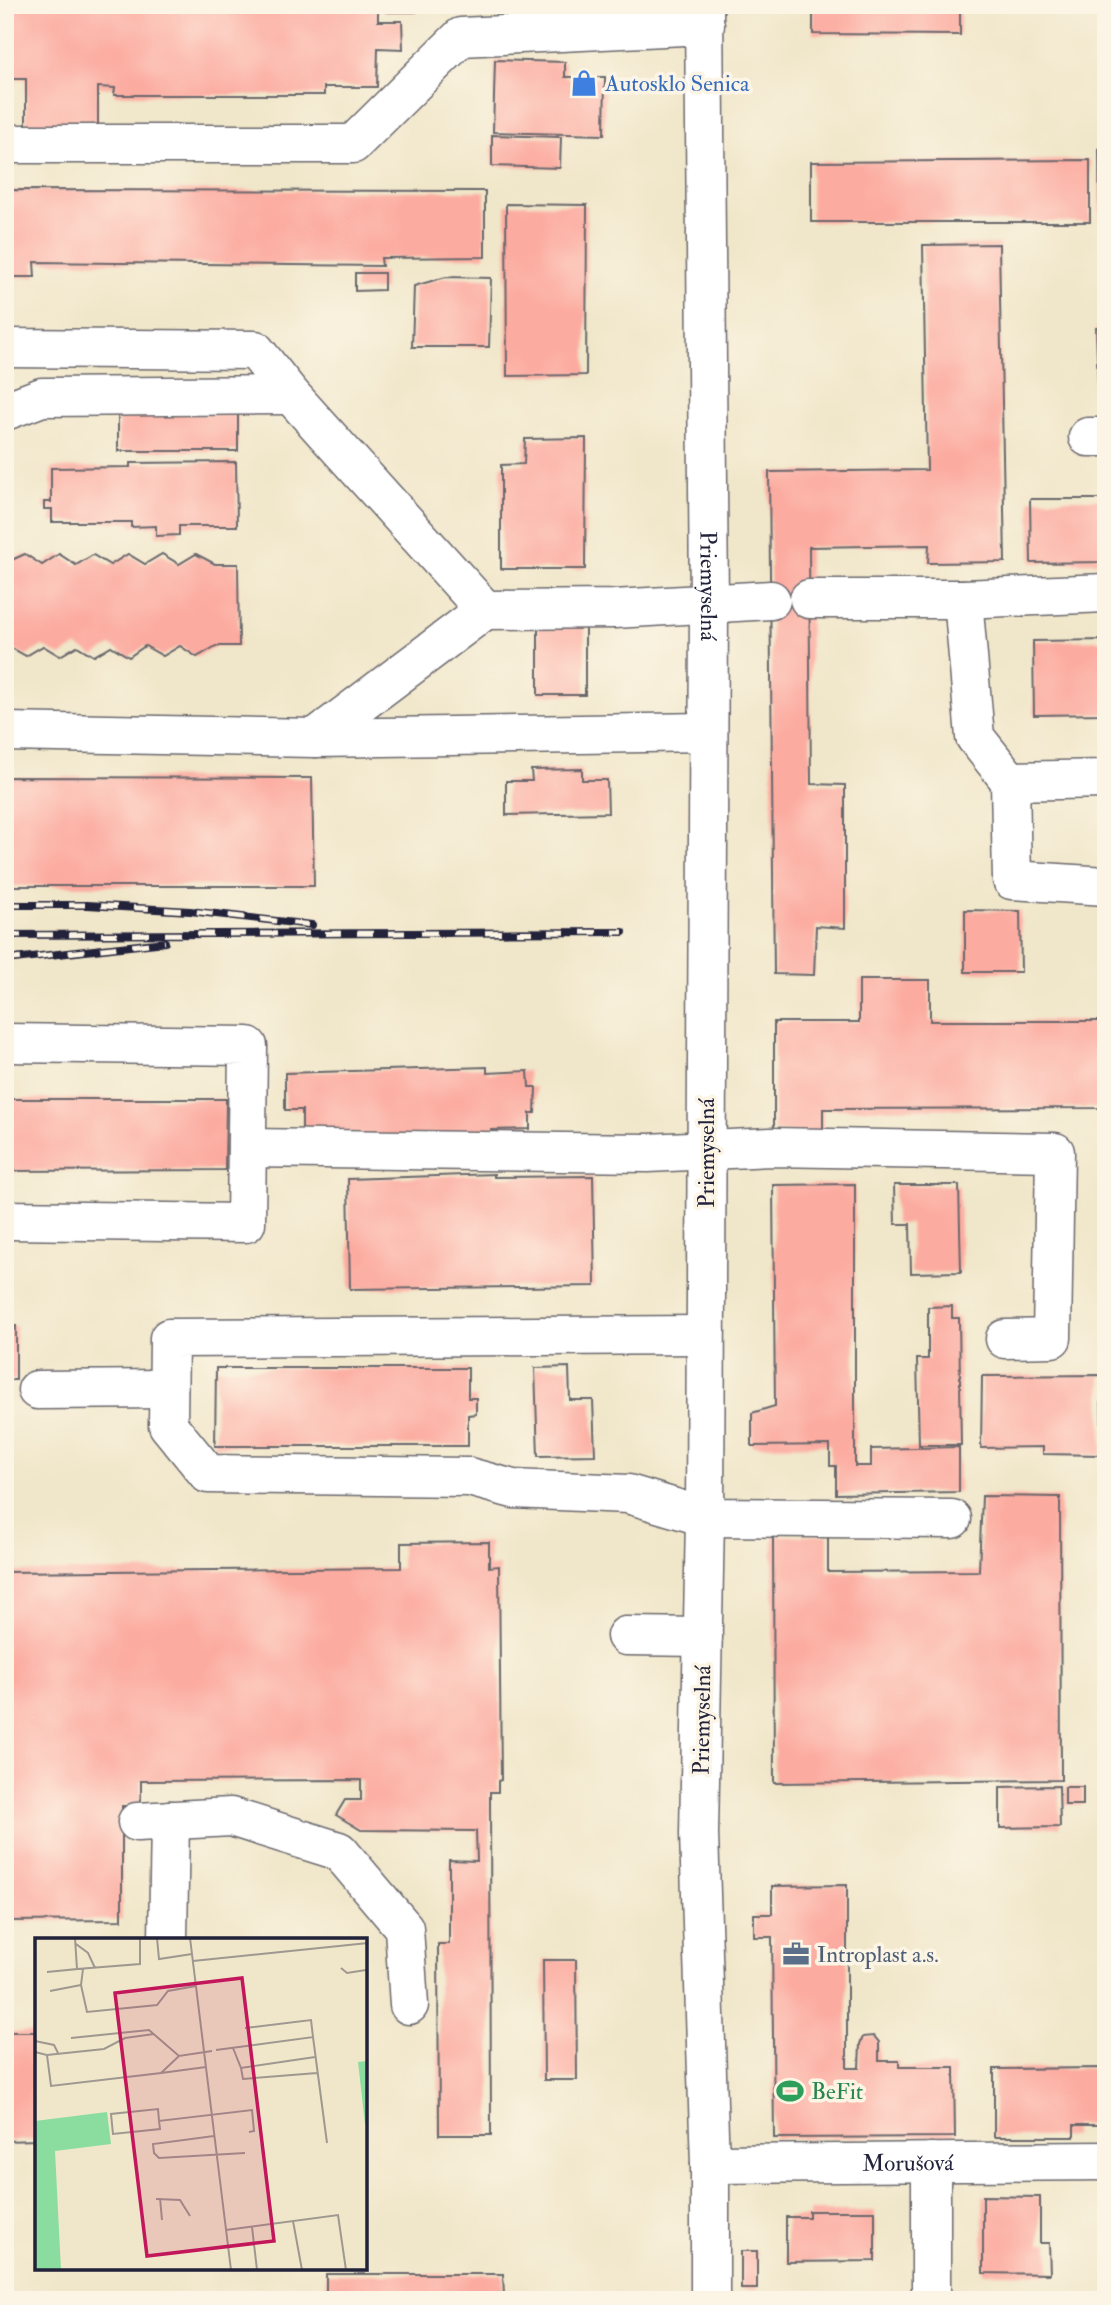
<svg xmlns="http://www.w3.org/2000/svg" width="1111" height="2305" font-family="'IM FELL Double Pica',serif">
<rect width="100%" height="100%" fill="#fcf5e5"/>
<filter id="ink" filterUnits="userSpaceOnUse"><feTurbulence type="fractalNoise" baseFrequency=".0143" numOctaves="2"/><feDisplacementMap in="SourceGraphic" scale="14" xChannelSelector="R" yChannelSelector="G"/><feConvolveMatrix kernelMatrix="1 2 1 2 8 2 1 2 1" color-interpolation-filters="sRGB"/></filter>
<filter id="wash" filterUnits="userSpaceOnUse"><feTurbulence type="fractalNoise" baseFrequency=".00686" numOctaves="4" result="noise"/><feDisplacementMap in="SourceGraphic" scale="28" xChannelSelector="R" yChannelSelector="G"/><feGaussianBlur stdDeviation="1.57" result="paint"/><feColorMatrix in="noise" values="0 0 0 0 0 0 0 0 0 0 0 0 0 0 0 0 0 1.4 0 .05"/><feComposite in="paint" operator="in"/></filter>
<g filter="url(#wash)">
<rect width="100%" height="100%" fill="#f0e6c9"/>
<g id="blocks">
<g fill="#fcaba0">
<polygon points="5,5 378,5 378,21 402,21 403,49 378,48 377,87 324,87 324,95 114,95 115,88 98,87 98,128 26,127 26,79 5,79"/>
<rect x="386" y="5" width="30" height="7"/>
<polygon points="813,5 960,5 960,35 813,34"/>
<polygon points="495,60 565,62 565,77 605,77 604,135 493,132"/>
<polygon points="492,135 561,137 560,168 492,166"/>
<polygon points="1099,148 1106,148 1106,221 1100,221"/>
<polygon points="1090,160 1090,222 811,222 811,162"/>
<polygon points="5,190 485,191 485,257 381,258 382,266 34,262 35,277 5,277"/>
<polygon points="506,204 587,205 586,375 507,376"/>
<polygon points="999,244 1005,562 928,563 929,545 809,547 811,784 845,785 845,928 816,926 814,975 774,974 769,472 927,470 923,245"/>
<polygon points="355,273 384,273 384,290 355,291"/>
<polygon points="446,277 491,278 489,347 412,347 414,286"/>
<polygon points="1096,327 1106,327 1106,389 1098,389"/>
<rect x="118" y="414" width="120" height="37"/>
<polygon points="586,438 585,569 501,569 501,465 524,464 525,439"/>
<polygon points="236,462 237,526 179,526 179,535 156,536 156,526 131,527 131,522 52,522 52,509 44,509 44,502 51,502 51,468 130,467 130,463"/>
<polygon points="1030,499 1106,499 1106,562 1031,563"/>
<polygon points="25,554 42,565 59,554 76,565 93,555 110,565 128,554 145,564 162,554 179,564 196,554 215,564 238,564 239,646 216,646 197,657 180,646 163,656 145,646 129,657 111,646 94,656 77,646 60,656 43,646 26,656 8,646 5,648 5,563"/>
<polygon points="538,624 585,625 585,695 538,695"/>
<polygon points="1106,640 1106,714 1034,715 1033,641"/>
<polygon points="582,769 582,780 607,780 608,813 506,815 506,781 532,781 531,770"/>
<polygon points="5,777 312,778 314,886 5,886"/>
<polygon points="965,910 1020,911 1021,972 965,972"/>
<polygon points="859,980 930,980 930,1021 1106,1021 1106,1108 823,1109 823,1133 774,1132 774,1022 859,1022"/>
<polygon points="487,1067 487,1073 528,1071 529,1087 536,1087 535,1113 530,1113 530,1129 491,1130 491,1136 302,1136 302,1110 285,1110 285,1073"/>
<polygon points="5,1099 226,1099 225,1170 5,1171"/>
<polygon points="494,1174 494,1177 593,1176 595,1286 350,1289 348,1179"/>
<polygon points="855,1184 855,1466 871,1466 871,1449 959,1447 959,1492 836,1494 836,1466 830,1466 830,1445 752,1446 752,1413 775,1406 773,1185"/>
<polygon points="894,1185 959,1185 961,1272 911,1273 910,1224 895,1224"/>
<polygon points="952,1306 952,1318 959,1318 961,1445 919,1445 917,1359 928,1359 928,1307"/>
<polygon points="5,1326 16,1326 16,1380 9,1380 9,1387 5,1387"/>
<polygon points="569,1367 570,1400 593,1400 595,1455 538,1456 535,1368"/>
<polygon points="216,1368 468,1368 468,1398 476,1398 476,1414 468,1415 468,1446 215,1446"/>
<polygon points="1101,1375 1102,1455 1043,1454 1043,1447 981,1448 982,1376"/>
<polygon points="982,1496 1060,1497 1061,1780 774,1783 773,1536 828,1535 828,1572 979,1571"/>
<polygon points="489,1542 489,1567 499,1566 501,1780 498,1781 498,1792 490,1792 491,2135 439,2135 438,1944 449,1944 449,1860 477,1861 476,1831 361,1830 336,1815 345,1800 361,1800 361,1780 141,1781 141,1806 122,1806 122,1920 5,1921 5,1572 401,1568 401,1543"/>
<polygon points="1059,1786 1060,1827 1000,1828 1000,1787"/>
<rect x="1065" y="1787" width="18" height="18"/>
<polygon points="847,1885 847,2068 859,2068 860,2044 863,2037 874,2036 879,2042 879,2061 899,2061 899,2067 954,2067 955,2137 774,2138 772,1937 754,1937 754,1914 772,1914 772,1886"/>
<polygon points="543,1960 576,1960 577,2080 544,2080"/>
<polygon points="5,2032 37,2032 37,2140 5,2141"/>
<polygon points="1106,2068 1106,2125 1074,2125 1074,2137 994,2137 994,2069"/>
<polygon points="983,2196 1040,2197 1040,2243 1049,2243 1050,2274 983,2273"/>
<polygon points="809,2211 875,2211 875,2261 786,2262 786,2217 809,2217"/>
<rect x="741" y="2251" width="16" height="38"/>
<polygon points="326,2274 503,2274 504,2295 510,2295 510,2300 319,2300 319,2294 326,2294"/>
</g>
</g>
</g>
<g filter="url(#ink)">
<use href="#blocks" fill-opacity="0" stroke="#6a676d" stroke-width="2"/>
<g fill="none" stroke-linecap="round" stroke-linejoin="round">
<defs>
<g id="minor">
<path id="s1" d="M704 5 709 604 705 1517 699 1834 710 2164V2300"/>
<polyline points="5,144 353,144 461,37 705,25"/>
<polyline points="5,348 255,350 291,395 485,610 614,609 771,600"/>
<polyline points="5,411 42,397 291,395"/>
<polyline points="1088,437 1106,437"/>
<polyline points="809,599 963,599 1106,593"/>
<polyline points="963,599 975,737 1010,781 1106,779"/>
<polyline points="5,732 315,738 485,610"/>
<polyline points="315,738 708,732"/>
<polyline points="1010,781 1012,880 1106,886"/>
<polyline points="5,1043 248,1046 246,1223 5,1220"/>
<polyline points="247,1148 648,1153 771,1147 1055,1152 1052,1338 1005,1339"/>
<polyline points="705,1335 169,1338 168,1425 208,1474 469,1477 513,1489 628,1494 705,1517 952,1519"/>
<polyline points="37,1390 168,1389"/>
<polyline points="626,1636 703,1637"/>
<polyline points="137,1822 231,1817 339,1851 404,1928 409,2005"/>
<polyline points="168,1939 170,1820"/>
<polyline points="931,2162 931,2300"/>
<path id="s2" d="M710 2164 1106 2161"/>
</g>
</defs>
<use href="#minor" stroke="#6a676d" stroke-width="41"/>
<use href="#minor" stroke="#fff" stroke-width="38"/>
<defs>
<g id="rail">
<polyline points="5,905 87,905 190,911 312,925"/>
<polyline points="5,935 623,932"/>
<polyline points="5,960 165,942"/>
</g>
</defs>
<use href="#rail" stroke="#22223b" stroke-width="8"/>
<use href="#rail" stroke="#fcf5e5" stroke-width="5" stroke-dasharray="16" stroke-linecap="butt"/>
</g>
</g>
<defs>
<symbol id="shop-bare" viewBox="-9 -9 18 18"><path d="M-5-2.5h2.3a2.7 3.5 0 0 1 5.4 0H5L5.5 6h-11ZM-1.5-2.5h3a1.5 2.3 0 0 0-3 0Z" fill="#3f7fe0" stroke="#fcf5e5" stroke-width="2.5" paint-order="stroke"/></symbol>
<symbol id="office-bare" viewBox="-9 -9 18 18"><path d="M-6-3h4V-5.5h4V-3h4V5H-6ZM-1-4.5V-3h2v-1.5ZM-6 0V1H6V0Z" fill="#5c6f8a" stroke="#fcf5e5" stroke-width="2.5" paint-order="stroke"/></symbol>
<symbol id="stadium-bare" viewBox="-9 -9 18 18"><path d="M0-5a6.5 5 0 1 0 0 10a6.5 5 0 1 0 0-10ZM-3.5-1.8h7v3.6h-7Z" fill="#2e9e5b" stroke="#fcf5e5" stroke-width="2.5" paint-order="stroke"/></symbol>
</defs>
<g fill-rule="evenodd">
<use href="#shop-bare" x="565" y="64" width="38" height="38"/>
<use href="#office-bare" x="777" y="1935" width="38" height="38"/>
<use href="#stadium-bare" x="771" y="2072" width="38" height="38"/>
</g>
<g text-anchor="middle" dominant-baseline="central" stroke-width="7" stroke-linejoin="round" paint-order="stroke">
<g font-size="23" fill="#366cbe" stroke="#fcf5e5" text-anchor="start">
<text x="605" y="83">Autosklo Senica</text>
</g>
<g font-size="23" fill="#22223b" stroke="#fcf5e5">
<text stroke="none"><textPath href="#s1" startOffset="581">Priemyselná</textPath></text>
<text transform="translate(706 1153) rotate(-90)">Priemyselná</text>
<text transform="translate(702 1720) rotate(-89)">Priemyselná</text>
<text stroke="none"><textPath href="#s2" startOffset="198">Morušová</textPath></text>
</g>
<g font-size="23" fill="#4e5e75" stroke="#fcf5e5" text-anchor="start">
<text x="817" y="1954">Introplast a.s.</text>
</g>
<g font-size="23" fill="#27864d" stroke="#fcf5e5" text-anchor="start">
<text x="811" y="2091">BeFit</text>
</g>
</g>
<g transform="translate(35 1938)">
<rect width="332" height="332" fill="#f0e6c9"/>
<path d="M332 123 333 186H330L323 124ZM72 174 76 206 20 213 26 332H0V183Z" fill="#8add9e"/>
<path fill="none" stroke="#9e9890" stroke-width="2" d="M122 0 124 21 157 16M155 0 196 332M41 6 53 15 60 30M158 23 333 5M306 30 312 35 331 32M42 31 105 26V0M48 31 46 47 52 74 122 67 133 53 161 48M12 34 42 31 40 0M15 53 46 47M210 90 276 82 278 99M36 100 114 92 144 118 177 113M0 103 19 107 23 115M198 110 206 130 280 119M181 112 278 99 292 205M0 114 12 117 16 148 126 135 144 118M12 117 69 111 90 100 119 96M206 130 208 141 282 135M126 135 171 129M124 183 125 191 78 196 76 176 123 171 124 183 217 172 219 193 214 194M179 198 118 206 119 215 124 220 210 215M125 260 127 282M121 261 145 262 155 278M258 283 267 332M217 289 222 332M191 292 303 277 311 332"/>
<path fill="#c2185b" fill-opacity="0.15" stroke="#c2185b" stroke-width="3.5" d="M207 40 239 303 112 318 80 55Z"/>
<rect width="332" height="332" fill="none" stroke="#22223b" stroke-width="3.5"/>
</g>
<rect width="1111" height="2305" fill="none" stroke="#fcf5e5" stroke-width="28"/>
</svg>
